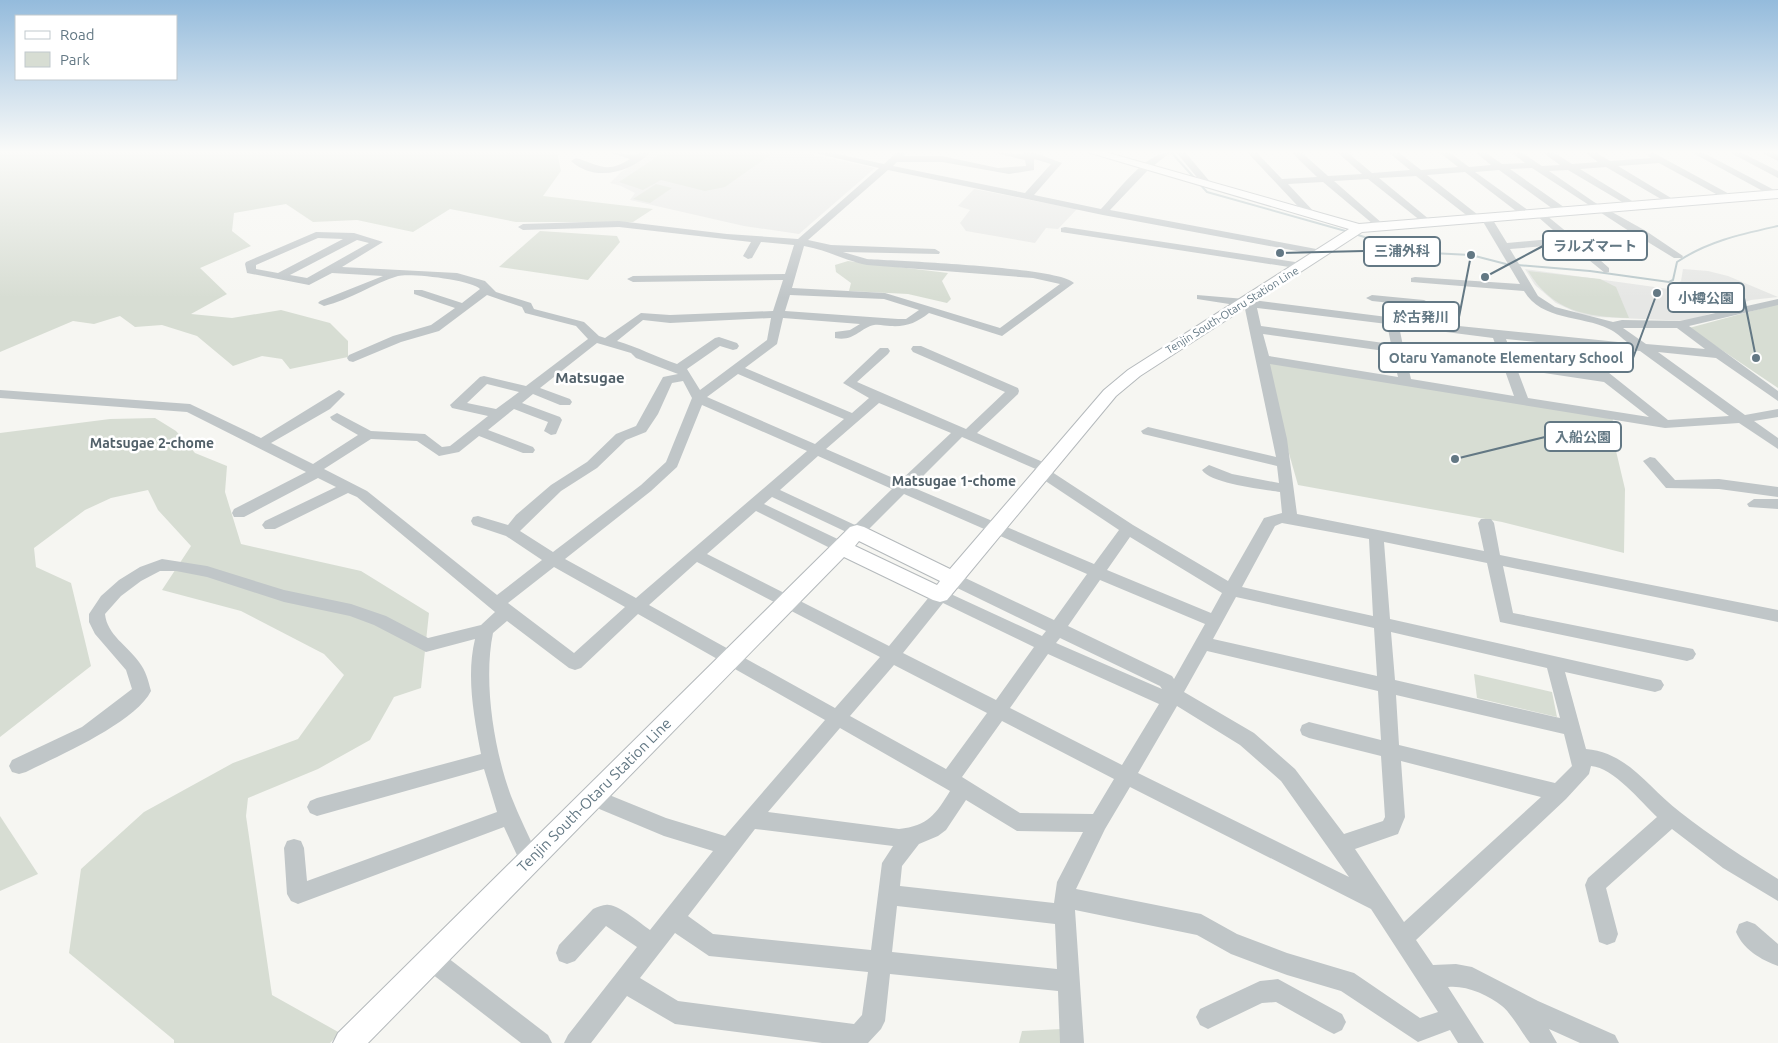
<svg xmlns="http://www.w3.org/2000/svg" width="1778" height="1043" font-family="Ubuntu,'Noto Sans JP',sans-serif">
<rect width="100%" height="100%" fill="#f6f6f2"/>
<g fill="#e6e7e5">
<polygon points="653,152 800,152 875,168 799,234 744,226 630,200 635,193 621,186 610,183 621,172"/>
<polygon points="974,189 1077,209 1058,229 1046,228 1035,243 966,231 960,223 970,210 958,206"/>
<polygon points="1525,269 1669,289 1681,281 1683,269 1708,271 1728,276 1778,297 1751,300 1688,321 1598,317 1582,315 1556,303 1535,285"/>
</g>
<g fill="#d7ddd3">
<polygon points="0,152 557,152 561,171 543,196 653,209 633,222 516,222 450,209 413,232 357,220 313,222 286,204 234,213 232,231 251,246 200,268 227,294 191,314 232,318 281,310 330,323 348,341 348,357 290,369 282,359 262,356 233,366 197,336 162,325 135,327 120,316 94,324 73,321 0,352"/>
<polygon points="664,152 774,152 725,187 705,191 661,180 643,190 619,182"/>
<polygon points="656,184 672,188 650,203 633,199"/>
<polygon points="540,231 617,236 620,242 588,280 499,267"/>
<polygon points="848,261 948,273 942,281 951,299 947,303 908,294 849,291 851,283 836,272 835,265"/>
<path d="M1528 271 1600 279 1616 287 1629 318C1586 317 1552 311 1528 271Z"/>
<polygon points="1778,304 1778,388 1689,328"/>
<polygon points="1262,359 1613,417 1612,434 1625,489 1624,553 1502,522 1298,485"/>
<polygon points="155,418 176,431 195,453 227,466 225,492 241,544 361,571 429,613 421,688 394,697 370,740 318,769 248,798 246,816 272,995 340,1033 330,1043 174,1043 174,1040 69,953 81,869 144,812 233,763 298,739 344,675 324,654 241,611 162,590 191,546 158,510 148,490 111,498 85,510 34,548 36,567 71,583 91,666 0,737 0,433 110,419"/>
<polygon points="1474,674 1552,692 1557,717 1477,698"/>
<polygon points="0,816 38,874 0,891"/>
<polygon points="1062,1029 1064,1043 1019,1043 1022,1031"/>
</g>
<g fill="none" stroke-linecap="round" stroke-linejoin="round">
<g stroke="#b7c6c9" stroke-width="2">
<polyline points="1171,152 1207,192 1349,232"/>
<path d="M1355 234 1411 252 1471 255 1506 264 1590 271 1669 282 1673 280 1677 262C1708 241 1742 234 1778 226"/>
</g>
<defs>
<path id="major" d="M1087 152H1105L1359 224 1778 190V198L1362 232 1140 376 1116 396 947 600 940 602 933 600 844 557 368 1043H333L338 1033 850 527 857 525 864 527 950 569 1104 390 1128 370 1349 229ZM859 541 940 581 937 585 855 546Z"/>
</defs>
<use href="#major" stroke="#b4b9bc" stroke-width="2"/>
<g fill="#c0c6c8" fill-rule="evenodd">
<path d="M608 152 636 155 640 152H651C631 172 595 183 571 161L576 158C600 165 606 174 630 159Z"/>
<path d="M810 152H828L884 164 897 152H907L904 156H942L998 168 1026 166 1025 160 991 152 1024 154V152H1033L1062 163 1034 195 1101 209C1118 191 1146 152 1171 152L1148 170 1110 210 1327 251V255L1323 256 1103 215 888 170 808 240 831 245 935 249 940 252 939 254 843 252 867 259C898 261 1059 267 1074 283L1002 336 929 313C916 323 907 327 890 326 886 326 879 324 874 325 860 328 854 342 835 338V332L850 330 860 324 783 318 777 344 745 368 852 413 869 398 843 383 880 348H888L890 351 888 354 857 382 966 429 1005 392 913 352 911 349 913 346H921L1018 388 1019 391 1018 394 977 433 1052 466 1054 469 1052 472 1133 525 1228 581 1264 518 1282 513 1280 492C1263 489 1211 484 1202 470L1209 465 1232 474 1279 483 1277 466 1143 434 1141 431 1148 427 1276 457 1245 309 1242 306 1197 299V295L1245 299 1427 322 1420 306 1372 301 1366 298 1372 295 1424 300 1430 303 1439 324 1628 343C1622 338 1616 332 1609 329 1581 315 1542 321 1524 291L1411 282V278L1415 277 1520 284 1482 220 1474 221 1416 176 1379 178 1430 220 1431 222 1426 225 1368 179 1334 181 1383 224V228L1379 229 1323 182 1288 184 1317 215 1308 217 1247 152H1256L1282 179 1317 177 1291 152H1301L1328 176 1362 174 1337 152H1347L1372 173 1410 170 1388 152H1398L1421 170 1458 167 1439 152H1449L1469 167 1491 165 1475 152H1485L1502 164 1525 163 1511 152H1521L1542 166 1560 165 1542 152H1553L1572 164 1598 162 1584 152H1595L1610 161 1651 158 1648 155 1652 152 1733 196V200H1727L1659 163 1618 166 1676 201V205L1673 206 1606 167 1580 169 1637 204V208L1634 209 1568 170 1549 171 1594 202 1646 231 1683 256 1682 258H1674L1638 236 1580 242 1609 268V272L1605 273 1569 244 1510 249 1538 296 1555 307 1613 322 1622 320 1680 321 1778 299V305L1689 326 1778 391V401L1716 358 1658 352 1745 415 1778 409V417L1754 421 1778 438V449L1739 423 1665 428 1270 364 1287 439 1297 514 1484 551 1478 523 1481 519H1491L1494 523 1500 555 1778 610V622L1503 566 1513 613 1693 649 1696 654 1693 659 1687 661 1500 622 1487 563 1384 542 1390 619 1661 680 1664 685 1661 690 1655 692 1565 672 1586 749C1629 753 1648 788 1680 812 1711 836 1744 858 1778 879V901L1723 868 1672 829 1606 888 1618 934 1615 942 1607 945 1599 942 1585 885 1588 878 1657 817C1640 801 1614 768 1591 766L1589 774 1566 799 1416 940 1433 965 1456 964 1472 967 1538 1001 1615 1035 1619 1043H1580L1549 1029 1557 1043H1530C1522 1033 1511 1013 1502 1006 1488 995 1466 985 1448 987L1484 1043H1458L1450 1030 1418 1042 1341 991 1287 975 1231 954 1197 935 1075 910 1084 1043H1060L1058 991 890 974 885 1021 881 1029 868 1043H822L675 1024 627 996 591 1043H564L568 1035 637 947 606 926 575 961 567 964 559 961 556 953 559 945 593 909C598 907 604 904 609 905 620 906 640 923 650 930L713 851 664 836 585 803 582 797 585 791 592 788 666 818 725 836 825 720 638 614 581 668 575 670 569 668 507 621 493 633C483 681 494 750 511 796 519 817 530 838 539 859L536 866 529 869 522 866 504 827 298 904 291 901 287 894 284 848 287 841 294 839 301 841 304 848 307 881 497 812 484 769 317 816 310 813 307 807 310 801 317 798 481 754C474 717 466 676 475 639L426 652 374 625 350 616 284 602 207 577 176 571H160L141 581 121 596 105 614C107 635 128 646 139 662 146 671 148 680 151 691 135 723 58 756 26 772L19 774 12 772 9 766 12 760 82 727 132 689 126 670 95 634 89 622V614L101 596 119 580 140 567 162 559 207 566 284 590 351 604 386 616 428 638 481 625 495 612 357 497 348 493 275 529H265L262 525 265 521 336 487 318 478 244 517H234L232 513 234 509 306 472 187 412 0 398V390L190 404 261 438 339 390 345 394 330 409 271 443 313 464 358 435 332 420 330 417 337 413 371 431 425 434 442 447 450 446 488 416 452 408 450 405 480 377 484 376 526 386 588 339 576 326 525 313 522 307 487 295 439 331 401 342 353 362 349 361 347 358 349 355 393 336 431 325 455 308 414 294V290H422L462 303 480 289C472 280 411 273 398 276 374 283 350 300 324 306L318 303 320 301 383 276 332 273 309 285 247 273 245 264 246 262 316 232 354 233 383 242 342 267 457 273 485 281 496 292 531 303 534 309 584 322 599 336 605 338 641 313 670 315 773 311 783 280 633 282 627 279 633 276 785 274 794 245 761 242 752 258 748 259 743 256 751 242 619 227 523 230 518 227 523 224 619 221 727 234 798 239 879 168ZM1034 159 1051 164 1025 193 893 166 897 162H942L1009 174 1034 170ZM1532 168 1629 231 1573 237 1541 211 1536 214 1537 216 1562 238 1507 243 1491 217 1482 218 1427 175 1465 172 1524 217H1532V213L1475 172 1499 170 1560 214H1568V210L1510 169ZM318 238 343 239 278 273 256 269V265ZM357 240 369 243 307 278 290 275ZM804 246C827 250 843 260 867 265L1033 278 1060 284 1000 328 885 293 792 288ZM790 295 884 299 919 310 906 319H898L785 311ZM1257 308 1387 324 1391 344 1261 326ZM771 318 767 340 700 390 687 369 720 346 733 350 737 349 739 346 737 343 719 337 715 338 677 364C656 357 638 347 617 341L643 320 670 323ZM1399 326 1493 338 1501 360 1403 346ZM1623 328H1677L1705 349 1646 344ZM1263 334 1392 352 1398 377 1269 356ZM1506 339 1557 344 1593 373 1514 361ZM597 343 631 353 636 358 678 374 663 377 636 426 616 434 587 462 551 485 516 515 508 525 478 516 473 517 471 521 473 525 506 536 542 560 497 595 367 491 324 469 371 439 417 441 439 456 459 452 479 436 523 453H533L535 450 533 447 488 430 514 409 548 422 544 431 551 435 556 434 562 420 560 417 522 403 533 394 560 405H570L572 402 570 399 540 388ZM1574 345 1640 351 1729 416 1668 420ZM1405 354 1504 368 1514 396 1411 379ZM1517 369 1604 382 1649 417 1528 398ZM738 374 844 419 815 444 707 397ZM683 381 692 398 666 462 641 485 553 552 520 531 561 491 597 468 626 440 646 432 658 414 672 383ZM487 384 519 392 496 409 467 403ZM879 403 951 433 900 481 826 449ZM702 405 807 451 636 598 565 559 651 491 677 467ZM962 437 1038 470 1036 473 1038 476 1119 530 1094 564 912 487ZM818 456 892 489 855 525 780 490ZM904 494 1087 574 1054 620 959 575H947L945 579 947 583 1046 631 1042 636 940 589 934 591 889 646 707 554 756 511 836 551H846L849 547 846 543 764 504 772 497 857 537 862 536ZM1282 523 1369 539 1373 616 1242 587 1275 526ZM1130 537 1222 593 1211 613 1107 570ZM697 562 880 657 835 708 649 605ZM554 567 625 607 574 653 508 603ZM1100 580 1205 624 1174 679 1172 676 1068 626ZM1236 597 1374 628 1377 676 1213 639ZM943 603 1034 647 996 700 903 653ZM1391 632 1547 668 1560 718 1395 680ZM1060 638 1160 686 1162 689 1056 643ZM1207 651 1378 691 1381 740 1309 722 1302 725 1300 730 1302 735 1309 738 1381 756 1385 817 1383 821 1344 834 1295 769 1254 733 1184 692ZM1048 654 1159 704 1122 765 1010 708ZM894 665 987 713 946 769 850 716ZM1396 695 1564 734 1572 766 1555 783 1399 745ZM1177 706 1240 745 1281 781 1349 877 1138 773ZM1002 721 1114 779 1093 814 1020 813 962 777ZM840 728 950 791C936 814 928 826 899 829L768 812ZM1401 761 1541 797 1404 922 1355 849 1398 834 1405 817ZM1130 787 1371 909 1438 1012 1420 1018 1354 973 1287 953 1237 934 1201 914 1076 889 1105 829ZM966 800 1017 831 1083 832 1057 882 1054 903 900 886 902 866 919 844 938 836 946 830ZM755 829 893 846 882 863 871 950 713 934 688 916ZM897 906 1055 924 1057 969 892 952ZM675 933 709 956 868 972 862 1015 854 1024 678 1001 640 978Z"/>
<polygon points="1176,152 1185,152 1211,183 1211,187 1205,187"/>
<polygon points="1691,152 1702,152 1778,192 1778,196 1772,196"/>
<polygon points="1729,152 1740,152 1778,171 1778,178"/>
<polygon points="1763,152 1778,154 1778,161 1764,154"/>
<polygon points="1065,227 1302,263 1307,266 1302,269 1061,232 1061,228"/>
<polygon points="1650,457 1655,458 1675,480 1719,479 1778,487 1778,497 1719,489 1666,488 1643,461"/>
<polygon points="1754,499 1778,499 1778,509 1749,507 1747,504"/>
<path d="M1747 921 1755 924 1778 944V966C1761 960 1743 949 1736 932L1739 924Z"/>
<polygon points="431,948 439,951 548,1035 552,1043 521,1043 423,967 420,959 423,951"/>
<polygon points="1278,979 1342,1014 1346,1022 1342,1030 1334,1034 1326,1030 1276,1002 1262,1003 1208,1029 1200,1025 1196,1017 1200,1009 1260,981"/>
</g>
<use href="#major" fill="#fff" fill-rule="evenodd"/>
</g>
<linearGradient id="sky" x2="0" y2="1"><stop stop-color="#94bbdc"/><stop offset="0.51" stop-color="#fbfbf9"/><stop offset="1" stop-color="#fbfbf9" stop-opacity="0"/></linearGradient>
<rect width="1778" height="298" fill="url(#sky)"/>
<g text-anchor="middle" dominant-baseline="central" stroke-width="5" stroke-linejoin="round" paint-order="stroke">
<g font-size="11" fill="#637884" stroke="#fff">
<text transform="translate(1232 310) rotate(-32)">Tenjin South-Otaru Station Line</text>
</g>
<g font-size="14" font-weight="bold" fill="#516069" stroke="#fff">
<text x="152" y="443">Matsugae 2-chome</text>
<text x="954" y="481">Matsugae 1-chome</text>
</g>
<g font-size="15" font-weight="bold" fill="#516069" stroke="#fff">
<text x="590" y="377">Matsugae</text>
</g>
<g font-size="15" fill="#637884" stroke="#fff">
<text transform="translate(594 795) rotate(-45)">Tenjin South-Otaru Station Line</text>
</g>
</g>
<path fill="none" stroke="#637884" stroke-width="2" d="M1485 277L1543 246M1280 253L1364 251M1756 358L1744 298M1471 255L1459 317M1657 293L1633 358M1455 459L1545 437"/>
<g fill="#637884" stroke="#fff" stroke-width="2">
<circle cx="1485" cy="277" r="5"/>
<circle cx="1280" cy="253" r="5"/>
<circle cx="1756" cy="358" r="5"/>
<circle cx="1471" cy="255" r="5"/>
<circle cx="1657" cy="293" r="5"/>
<circle cx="1455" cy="459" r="5"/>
</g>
<g fill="#fff" stroke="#637884" stroke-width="2">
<rect x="1543" y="231" width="104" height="29" rx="5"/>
<rect x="1364" y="237" width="76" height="29" rx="5"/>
<rect x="1668" y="283" width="76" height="29" rx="5"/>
<rect x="1383" y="302" width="76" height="29" rx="5"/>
<rect x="1379" y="343" width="254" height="29" rx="5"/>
<rect x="1545" y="422" width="76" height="29" rx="5"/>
</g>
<g font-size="14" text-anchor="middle" font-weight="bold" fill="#637884">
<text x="1595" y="251">ラルズマート</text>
<text x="1402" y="256">三浦外科</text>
<text x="1706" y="303">小樽公園</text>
<text x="1421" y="322">於古発川</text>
<text x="1506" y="363">Otaru Yamanote Elementary School</text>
<text x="1583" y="442">入船公園</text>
</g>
<rect x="15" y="15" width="162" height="65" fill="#ffffff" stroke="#c1c9ce"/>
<rect x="25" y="31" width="25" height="8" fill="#ffffff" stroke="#c1c9ce"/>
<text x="60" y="40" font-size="15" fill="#637884">Road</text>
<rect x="25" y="52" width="25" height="15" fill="#d7ddd3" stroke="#c1c9ce"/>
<text x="60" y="65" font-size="15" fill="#637884">Park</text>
</svg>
